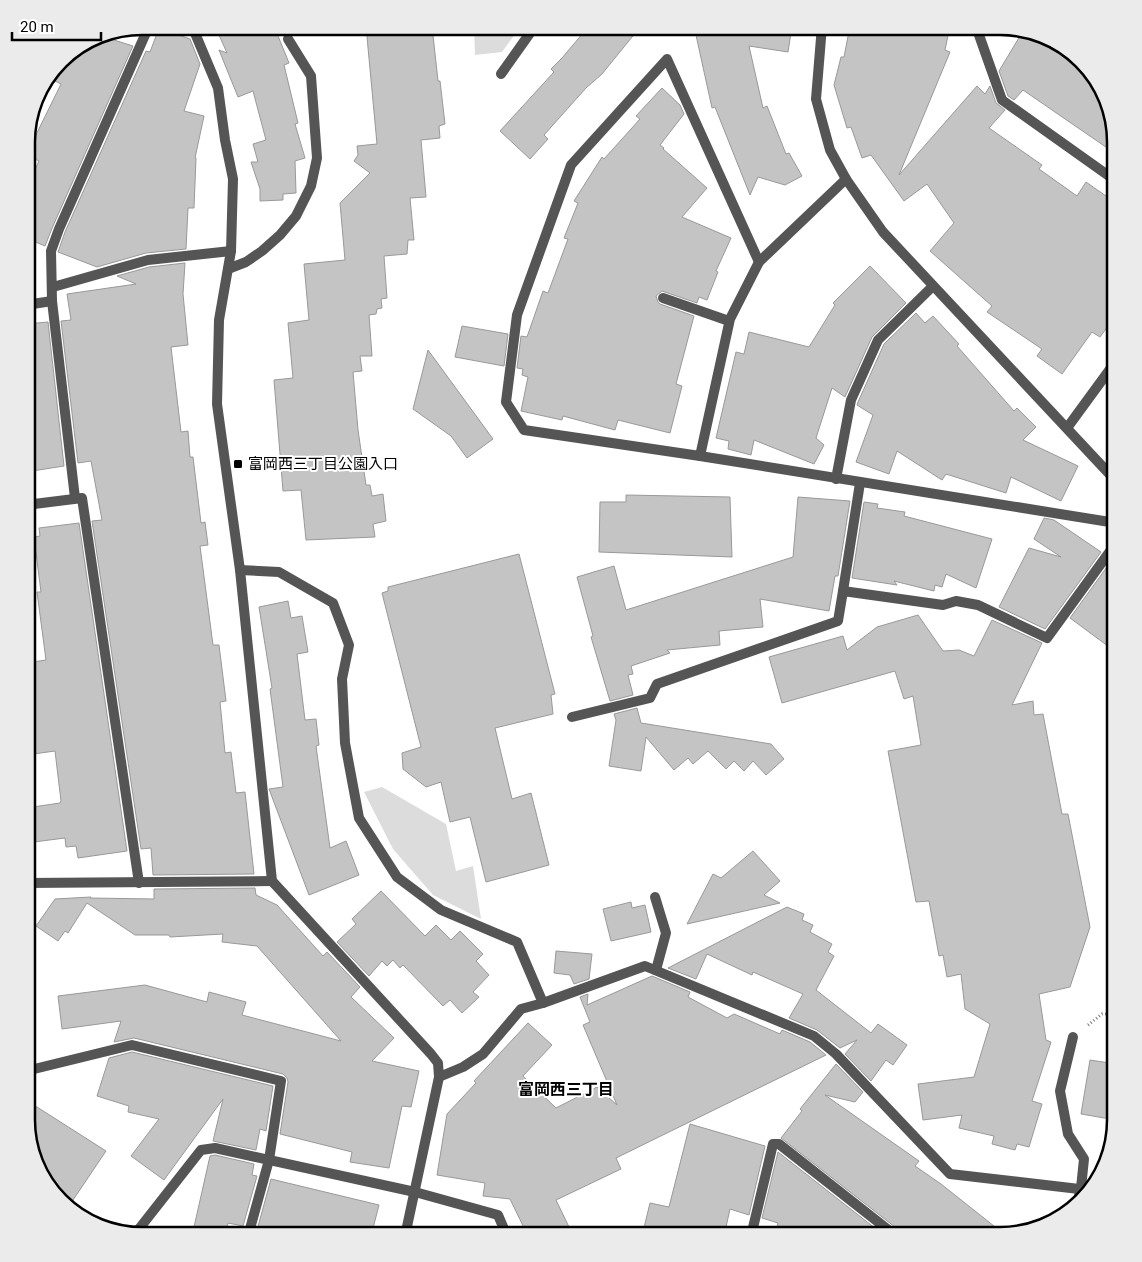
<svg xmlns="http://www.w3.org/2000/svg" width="1142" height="1262" font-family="Roboto,'Noto Sans JP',sans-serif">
<rect width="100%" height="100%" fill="#fff"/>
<g fill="#dcdcdc">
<polygon points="474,26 521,26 502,52 475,55"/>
<polygon points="382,787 446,824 456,871 473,866 481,919 433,895 393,849 364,792"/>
</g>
<g fill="#c4c4c4" stroke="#999">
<polygon points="215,26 274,26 289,63 284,65 298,123 295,124 305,158 295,161 296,193 283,194 283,200 260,201 260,189 251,162 258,162 253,144 266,140 253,91 238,97 219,50 227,53"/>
<polygon points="366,26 432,26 438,81 440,81 445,124 439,126 440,138 421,140 426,197 410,198 414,240 408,240 407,254 384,256 387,298 381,299 382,308 377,309 376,314 369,315 372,356 360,356 362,371 353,372 358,430 366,485 370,485 372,496 383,494 386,521 373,524 375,537 306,540 301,490 283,491 274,380 293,378 288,323 309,320 304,264 345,260 340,203 370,173 354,161 358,155 357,146 377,144"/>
<polygon points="589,26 641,26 602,74 586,88 544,135 548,139 530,159 500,131 554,72 551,69 562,58"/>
<polygon points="694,26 792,26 788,52 749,46 763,108 767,106 786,154 789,153 802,176 785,185 758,177 750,195 715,107 712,108"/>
<polygon points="850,26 868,26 908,35 910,26 950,26 945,50 950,52 899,175 977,86 985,94 990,86 996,103 1005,110 989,128 1042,165 1039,169 1077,196 1086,182 1116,203 1116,315 1100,337 1092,332 1062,374 1037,356 1042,349 987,312 992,306 930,251 954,223 927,184 904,201 871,155 862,158 851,127 847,128 834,85 841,57 844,57"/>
<polygon points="159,28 190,39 200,64 184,111 204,116 195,158 196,158 194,208 188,208 186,249 146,253 97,267 58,252 65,232 146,51 150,52"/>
<polygon points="1023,31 1051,38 1092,71 1116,142 1116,154 1023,90 1014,100 1008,96 999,71"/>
<polygon points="98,35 133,46 53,226 45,246 26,238 27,186 39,161 27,155 27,153 61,84 51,79 58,65 66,55"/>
<polygon points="662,88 680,105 684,114 660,145 664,148 663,149 707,188 682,217 731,238 716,271 718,272 707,300 699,297 697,303 662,291 656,296 658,302 660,304 694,316 676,384 682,386 670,433 618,420 615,430 563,416 562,420 521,411 528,377 522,375 523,369 517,368 521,336 527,337 543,291 548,293 568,239 564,238 578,203 574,201 602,157 604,159 640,119 636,116"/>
<polygon points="185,263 183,294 188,345 171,347 181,432 188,431 190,457 193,457 201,523 205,522 208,545 200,546 213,645 219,645 226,701 220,702 225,753 231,752 236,793 245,792 254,874 153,875 151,848 141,849 92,521 102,520 91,461 78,463 61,321 71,320 67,294 136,284 117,276 149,267"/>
<polygon points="870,266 906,303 872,337 845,397 832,388 816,438 824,445 814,464 754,440 751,455 728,449 729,441 716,438 736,352 744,354 749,332 809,347 835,305 833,303"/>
<polygon points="916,313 925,323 933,316 959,344 957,346 1014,411 1017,408 1036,427 1023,440 1078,466 1061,501 1011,477 1006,493 946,474 942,480 897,451 889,474 856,462 873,415 857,405 858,402 884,344"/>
<polygon points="48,322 64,466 26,472 26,324"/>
<polygon points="462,326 508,334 504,366 455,357"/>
<polygon points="428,350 493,439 467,458 451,436 413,409"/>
<polygon points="626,495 730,497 732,557 599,552 600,502 626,502"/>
<polygon points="798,497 850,501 838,576 835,576 829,611 760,599 763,627 719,631 720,645 667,650 670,653 631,666 633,674 628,675 633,695 610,701 591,637 593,636 577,577 614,566 626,610 793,557"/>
<polygon points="864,502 878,504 877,508 905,512 904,516 992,539 976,588 946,574 942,587 935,585 934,591 894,581 897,585 852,578"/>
<polygon points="1044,518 1054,520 1101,552 1045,629 999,607 1029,548 1061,557 1034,539"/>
<polygon points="79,523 127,851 78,858 76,846 66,847 65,838 26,843 26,808 60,803 61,801 55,751 26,755 26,663 46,660 37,592 41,592 34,537 40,536 39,528"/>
<polygon points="519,554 555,694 551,695 553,714 495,728 512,799 531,793 549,865 486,882 470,817 450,822 441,782 426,787 403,769 402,753 421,747 382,593 388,591 388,587"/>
<polygon points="1112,560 1116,563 1116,652 1070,618"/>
<polygon points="288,601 291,618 302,616 308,652 297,654 305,720 316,719 319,745 316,746 330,848 346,841 359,875 309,895 269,789 283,787 270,689 272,688 259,607"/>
<polygon points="918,615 943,651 959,650 974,656 992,620 1042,643 1012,705 1033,701 1034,715 1043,714 1062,814 1068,814 1090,927 1070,987 1039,994 1046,1040 1051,1042 1032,1101 1042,1104 1029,1147 1017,1144 1015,1150 992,1144 994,1136 959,1128 962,1115 923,1120 918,1084 974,1077 990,1024 965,1009 961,974 947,977 943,955 939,956 929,901 916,902 888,751 921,745 913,696 904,699 895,671 782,703 769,657 843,636 847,650 877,627"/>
<polygon points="637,708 641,723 771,744 784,759 766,775 753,761 744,771 734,761 726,769 708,751 693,764 688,758 674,770 646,737 641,771 609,766 616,720 614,714"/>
<polygon points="753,851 780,881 764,895 780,903 687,924 713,874 721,878"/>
<polygon points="255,888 256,895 277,905 323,956 327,952 360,987 351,997 394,1038 372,1061 419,1071 411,1107 402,1106 389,1168 350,1162 352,1152 280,1134 288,1082 287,1078 283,1074 134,1038 114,1042 121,1021 62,1029 58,996 145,985 207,1002 209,992 246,1002 242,1015 341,1041 257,946 222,942 223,934 170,937 169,935 135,935 87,903 68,933 65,931 58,941 36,926 55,899 91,897 90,898 154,899 154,889"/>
<polygon points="381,891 425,936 436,925 451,940 460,931 483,954 476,961 489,975 473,992 479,997 462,1013 450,1000 443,1006 403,965 400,968 393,960 387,966 382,961 369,976 337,942 356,924 352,919"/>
<polygon points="631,902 632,908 645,905 651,932 611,941 603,909"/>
<polygon points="787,907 804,914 802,920 813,925 810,932 832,944 828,952 834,956 816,990 871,1033 878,1024 907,1045 893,1065 886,1060 871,1081 845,1054 857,1040 840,1048 817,1030 789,1018 803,994 753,972 752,975 707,954 696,979 668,968"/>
<polygon points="556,951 592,954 589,979 574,984 570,975 554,973"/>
<polygon points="652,976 690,992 688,997 727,1018 734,1014 780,1034 782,1030 810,1042 826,1055 616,1158 621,1169 556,1200 569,1227 552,1236 528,1236 510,1199 483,1196 485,1183 437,1175 447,1114 476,1083 474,1081 528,1023 552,1045 523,1076 556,1108 597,1087 617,1105 583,1025 590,1022 580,997 588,994 587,1005"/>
<polygon points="132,1052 273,1086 266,1131 260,1129 256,1150 213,1141 223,1099 164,1180 131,1156 159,1119 128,1112 129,1106 97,1096 109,1058"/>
<polygon points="1090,1060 1116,1064 1116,1120 1081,1114"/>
<polygon points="836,1064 863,1092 855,1102 825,1095 919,1161 915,1166 941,1184 1004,1234 903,1236 900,1231 781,1138 802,1111 800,1109"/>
<polygon points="26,1100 106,1151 69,1206 50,1191 26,1120"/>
<polygon points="690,1124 765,1146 749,1215 730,1209 724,1236 642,1236 650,1203 669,1207"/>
<polygon points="778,1152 885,1236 775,1236 778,1223 762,1218"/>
<polygon points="215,1155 254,1164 252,1175 257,1176 243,1226 228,1223 225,1236 192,1236 210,1156"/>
<polygon points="271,1179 379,1205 371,1236 283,1236 257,1230"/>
</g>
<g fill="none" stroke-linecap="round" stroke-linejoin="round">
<polyline stroke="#777" stroke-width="3" stroke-dasharray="1 2.5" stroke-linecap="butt" points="1088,1025 1102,1014 1116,1014"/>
<g stroke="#555" stroke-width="10">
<polyline points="228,269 246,262 262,251 280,235 296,216 311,186 317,158 311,76 288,39"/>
<polyline points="663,298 729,321"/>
<polyline points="655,897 666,933 656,970"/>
</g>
<g stroke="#555" stroke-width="10">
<polyline points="192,26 218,88 225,140 233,179 231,251 219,320 217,404 240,570 272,881 431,1054 438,1063 439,1077 405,1236"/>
<polyline points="822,26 816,99 830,150 846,179 883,232 1116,481"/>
<polyline points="982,26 979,35 1002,100 1116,181"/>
<polyline points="501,74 535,26"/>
<polyline points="759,262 667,59 571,165 517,315 506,402 524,430 700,456 1116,523"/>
<polyline points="53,287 148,260 231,251"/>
<polyline points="26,305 52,301"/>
<polyline points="1067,428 1116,361"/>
<polyline points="700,456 730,319 759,262 846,179"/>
<polyline points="836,479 851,400 878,340 933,286"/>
<polyline points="860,483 843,591 943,605 956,601 978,605 1047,638 1116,543"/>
<polyline points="75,498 52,301 51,251 59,229 149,26"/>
<polyline points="26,505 82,498 139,883"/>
<polyline points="240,570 279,572 333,603 349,645 342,679 345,743 359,818 397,877 441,910 517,942 543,1003"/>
<polyline points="572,717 650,698 657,684 838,621 843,591"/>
<polyline points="26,883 272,881"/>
<polyline points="1073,1037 1060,1091 1068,1134 1084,1159 1081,1188 1077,1204"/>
<polyline points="26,1071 132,1045 281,1081 269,1160 248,1236"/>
<polyline points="439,1077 463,1067 483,1054 521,1009 543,1003 645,966 814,1036 836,1054 950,1174 1088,1190"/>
<polyline points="135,1234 201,1150 215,1148 415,1192 498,1215 507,1236"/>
<polyline points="751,1236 773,1144 779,1144 896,1236"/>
</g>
</g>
<rect fill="#000" stroke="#fff" stroke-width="2" x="233" y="459" width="10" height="10" rx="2.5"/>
<g text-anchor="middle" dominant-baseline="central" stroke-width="4" stroke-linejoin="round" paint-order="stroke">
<g font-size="15" fill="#000" stroke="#fff" text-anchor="start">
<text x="248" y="464">富岡西三丁目公園入口</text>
</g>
<g font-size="16" font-weight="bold" fill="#000" stroke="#fff">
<text x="566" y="1089">富岡西三丁目</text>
</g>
</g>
<path d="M0 0H1142V1262H0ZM142 35H1000A107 107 0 0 1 1107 142V1120A107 107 0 0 1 1000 1227H142A107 107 0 0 1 35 1120V142A107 107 0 0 1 142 35Z" fill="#ebebeb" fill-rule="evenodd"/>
<path fill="none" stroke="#000" stroke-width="2.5" d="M142 35H1000A107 107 0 0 1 1107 142V1120A107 107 0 0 1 1000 1227H142A107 107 0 0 1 35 1120V142A107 107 0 0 1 142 35Z"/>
<path d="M12 32v8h89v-8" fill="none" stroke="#000000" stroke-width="2.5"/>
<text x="20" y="32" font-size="15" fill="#000000" stroke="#ffffff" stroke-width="4" paint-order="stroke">20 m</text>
</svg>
